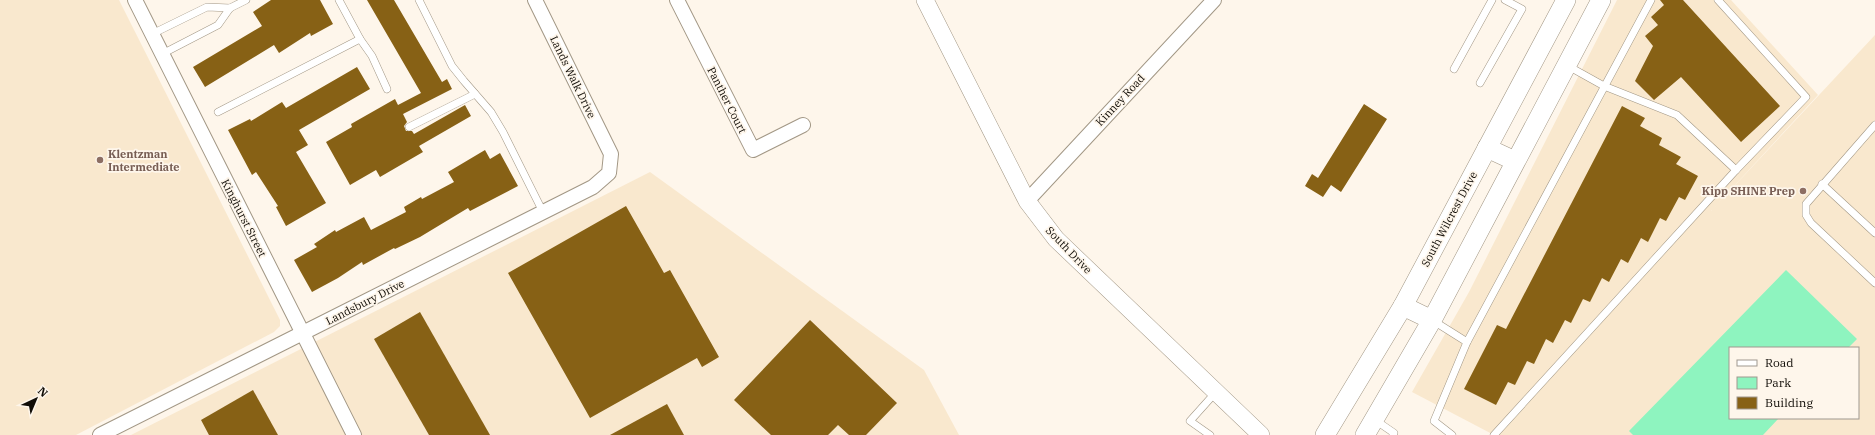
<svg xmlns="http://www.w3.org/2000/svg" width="1875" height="435" font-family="'IBM Plex Serif',serif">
<rect width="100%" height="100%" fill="#fef6eb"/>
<g fill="#f9e8ce" fill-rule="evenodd">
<polygon points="0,0 119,0 280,320 280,326 274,332 76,435 0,435"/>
<path d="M1617 0H1731L1818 95 1711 211 1875 35V435H1494L1412 392 1469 292ZM1730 348H1858V418H1730Z"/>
<polygon points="650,172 924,370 959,435 131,435"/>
</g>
<polygon fill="#8ef4bf" points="1786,270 1857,339 1848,348 1730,348 1730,418 1779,418 1763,435 1633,435 1629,431"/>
<g fill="#876115">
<polygon points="271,0 320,0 333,24 311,36 310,33 279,53 274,45 205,87 193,67 262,26 253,12"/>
<polygon points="367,0 394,0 442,82 447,79 452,89 403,114 407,122 404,126 406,131 412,131 414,134 465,105 471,116 419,146 423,152 380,177 376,170 350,185 326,142 352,127 351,124 395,99 398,105 421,93"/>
<polygon points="1660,0 1683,0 1780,106 1741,142 1681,77 1654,100 1635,81 1653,46 1645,36 1658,25 1651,17 1664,5"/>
<polygon points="357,67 370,89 299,130 308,145 296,152 326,203 286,226 276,207 278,206 256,172 252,175 228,130 250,119 251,121 282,102 286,108"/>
<polygon points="1364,104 1387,119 1341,192 1331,185 1323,197 1305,186 1312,174 1318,178"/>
<polygon points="1622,106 1645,118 1640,126 1662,138 1659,145 1681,157 1676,164 1698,176 1685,200 1679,197 1666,221 1660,218 1648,242 1641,238 1628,263 1621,259 1609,282 1602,278 1590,302 1583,299 1571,323 1565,320 1553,343 1546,339 1534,364 1527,361 1515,385 1508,382 1496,405 1464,389 1497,325 1506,329"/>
<polygon points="485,150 490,159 500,153 518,186 470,211 468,208 420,237 395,249 394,248 363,265 362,262 338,278 312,292 294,260 317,247 314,244 335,230 336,232 364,217 371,230 406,212 404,207 421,197 422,199 454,182 448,172"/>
<polygon points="626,206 664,273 670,270 719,357 702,367 697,358 590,418 508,273"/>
<polygon points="420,312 490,435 429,435 374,339"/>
<polygon points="810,320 897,403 866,435 849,435 838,425 828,435 771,435 734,400"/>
<polygon points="253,390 278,435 209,435 201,420"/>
<polygon points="667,404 684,435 610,435"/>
</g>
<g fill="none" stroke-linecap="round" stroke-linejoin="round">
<defs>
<g id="service">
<polyline points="419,0 452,66 464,81 491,112 503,132 543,212"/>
<polyline points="152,34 207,7 230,8"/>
<polyline points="360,39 372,56 387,89"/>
<polyline points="162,54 218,25 230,8 246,0"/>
<polyline points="1568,66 1604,86 1677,115 1736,170"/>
<polyline points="1454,69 1492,0"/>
<polyline points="1480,83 1522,9 1505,0"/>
<polyline points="218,112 360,39 339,0"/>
<polyline points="1875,125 1806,204 1806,215 1811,223 1875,283"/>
<polyline points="409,127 475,94"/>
<polyline points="1822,184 1875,233"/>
<polyline points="1432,320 1467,342"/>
<polyline points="1375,420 1394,433 1393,435"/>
<polyline points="1210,435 1190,421 1216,392"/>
<polyline points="1452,435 1434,421 1467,342 1651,0"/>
<polyline points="1494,435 1736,170 1806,97 1718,0"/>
</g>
<g id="minor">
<polyline points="135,0 354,435"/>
<polyline points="677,0 753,150 803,125"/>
<polyline points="1027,201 1214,0"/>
<polyline points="100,435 593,187 609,173 611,154 535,0"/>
</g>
<polyline id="tertiary" points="925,0 1027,201 1056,239 1261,435"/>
<g id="secondary">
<polyline points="1487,148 1515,161"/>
<polyline points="1403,306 1432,320"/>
<polyline points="1325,435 1403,306 1566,0"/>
<polyline points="1365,435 1432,320 1601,0"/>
</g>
</defs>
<use href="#service" stroke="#a29785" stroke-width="8"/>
<use href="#minor" stroke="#a29785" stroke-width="16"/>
<use href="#tertiary" stroke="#a29785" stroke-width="18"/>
<use href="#secondary" stroke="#a29785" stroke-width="20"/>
<use href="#service" stroke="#fff" stroke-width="7"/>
<use href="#minor" stroke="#fff" stroke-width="14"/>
<use href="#tertiary" stroke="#fff" stroke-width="17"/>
<use href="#secondary" stroke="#fff" stroke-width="19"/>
</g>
<g fill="#8d6e63" stroke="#fef6eb" stroke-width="1.5">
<circle cx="100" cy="160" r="4"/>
<circle cx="1803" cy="191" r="4"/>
</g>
<g text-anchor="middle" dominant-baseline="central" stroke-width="3.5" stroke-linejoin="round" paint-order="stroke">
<g font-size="11" fill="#100c06" stroke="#fef6eb">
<text transform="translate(573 77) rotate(64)">Lands Walk Drive</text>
<text transform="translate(727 100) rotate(63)">Panther Court</text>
<text transform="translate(1120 100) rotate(-47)">Kinney Road</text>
<text transform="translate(244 218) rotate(63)">Kinghurst Street</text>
<text transform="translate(1449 219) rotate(-62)">South Wilcrest Drive</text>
<text transform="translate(1069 250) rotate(46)">South Drive</text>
<text transform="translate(365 302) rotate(-27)">Landsbury Drive</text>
</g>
<g font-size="11" font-weight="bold" fill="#785e54" stroke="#fef6eb" text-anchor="start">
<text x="108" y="154">Klentzman<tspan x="108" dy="13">Intermediate</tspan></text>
<text x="1795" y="191" text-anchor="end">Kipp SHINE Prep</text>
</g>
</g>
<rect x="1729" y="347" width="130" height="72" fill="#fef6eb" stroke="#9f988f"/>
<rect x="1737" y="360" width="20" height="6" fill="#ffffff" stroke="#9f988f"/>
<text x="1765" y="367" font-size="12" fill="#100c06">Road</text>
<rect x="1737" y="377" width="20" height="12" fill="#8ef4bf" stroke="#9f988f"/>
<text x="1765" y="387" font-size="12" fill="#100c06">Park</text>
<rect x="1737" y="397" width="20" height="12" fill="#876115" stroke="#9f988f"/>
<text x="1765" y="407" font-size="12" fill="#100c06">Building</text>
<g transform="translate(36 399) rotate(44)" stroke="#fef6eb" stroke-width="3" paint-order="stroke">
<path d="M0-3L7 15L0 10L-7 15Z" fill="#100c06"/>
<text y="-6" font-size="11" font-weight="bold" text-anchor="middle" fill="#100c06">N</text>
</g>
</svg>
